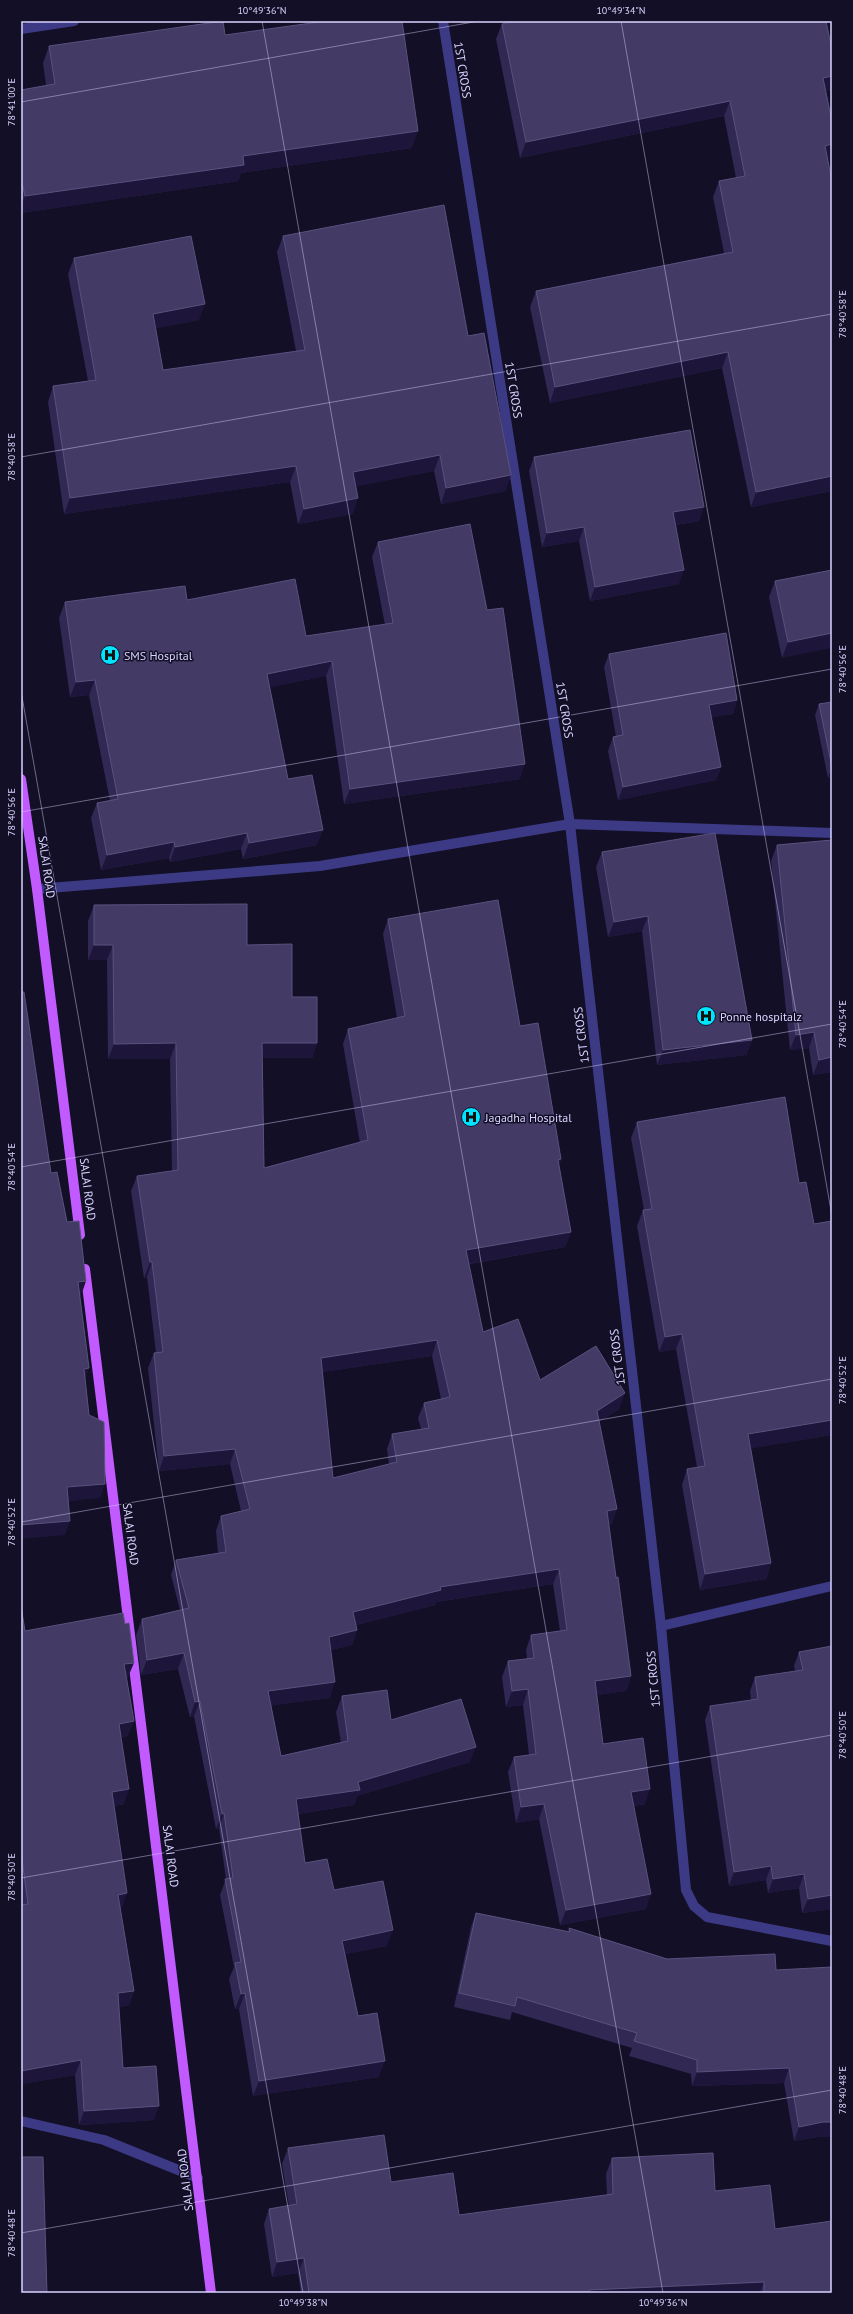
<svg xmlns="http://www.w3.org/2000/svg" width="853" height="2314" font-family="'PT Sans',sans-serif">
<rect width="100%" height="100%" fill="#130f26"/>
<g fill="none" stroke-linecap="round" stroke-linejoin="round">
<g stroke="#3d3a85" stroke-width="10">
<polyline points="443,21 570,824 661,1626 686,1890 694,1906 707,1917 832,1941"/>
<polyline points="21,29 74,21"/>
<polyline points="37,889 320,866 570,824 832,833"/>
<polyline points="661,1626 832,1586"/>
<polyline points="21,2121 104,2140 198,2178"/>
</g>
<g stroke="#c25bff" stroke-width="10">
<polyline points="21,779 37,889 80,1235"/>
<polyline points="85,1269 211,2293"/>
</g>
</g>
<g fill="#312854" fill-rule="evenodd">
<polygon points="502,24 832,50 832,89 831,90 826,91 832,122 832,155 831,159 827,159 832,181 832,491 751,507 722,368 550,403 530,307 536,291 724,253 713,197 719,181 736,178 724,116 520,158 496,39"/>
<polygon points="225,35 412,148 241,173 238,181 21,213 21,90 46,85 43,63 49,46"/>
<polygon points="283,236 468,336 511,475 505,491 441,504 434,471 356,486 353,514 298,524 290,482 64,514 48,402 53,386 88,381 68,274 74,258 199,320 156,328 163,370 296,351 277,252"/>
<polygon points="534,457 699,521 676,525 679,584 590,601 579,541 542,547 529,471"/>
<polygon points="378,542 520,779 344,804 326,676 270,687 288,779 317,845 243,859 241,849 170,862 169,858 101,870 91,818 97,803 110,801 89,695 70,697 59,618 65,602 187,600 306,636 385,625 372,557"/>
<polygon points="832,570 782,658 769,597 775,581"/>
<polygon points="609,654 737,700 733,714 711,717 721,767 716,780 618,800 608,751 613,737 616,737 604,667"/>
<polygon points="832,702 832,777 828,778 815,715 819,704"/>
<polygon points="832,840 832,1072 813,1075 809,1048 790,1050 771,861 777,845"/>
<polygon points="602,852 752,1040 746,1055 657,1065 642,931 608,937 596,867"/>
<path d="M94 905 247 945 292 997 317 1043 312 1058H262L264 1168 360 1143 343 1044 348 1029 397 1018 383 934 388 919 520 1026 561 1159 559 1165 571 1232 565 1247 469 1264 483 1332 540 1380 619 1409 599 1422 612 1524 609 1525 631 1676 626 1691 597 1695 603 1744 645 1804 634 1806 646 1909 560 1925 539 1819 516 1823 508 1772 514 1757 529 1755 523 1705 506 1707 502 1677 508 1661 527 1659 526 1650 531 1635 560 1631 553 1584 436 1602 435 1605 356 1625 357 1630 352 1645 331 1650 330 1698 271 1705 281 1756 341 1743 336 1712 342 1696 391 1720 470 1762 357 1796 354 1805 298 1814 305 1863 334 1890 387 1946 345 1954 358 2016 379 2077 253 2096 239 2009H235L229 1979 234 1967 220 1895 226 1879 219 1828 216 1829 194 1716 190 1717 178 1669 141 1675 136 1635 142 1619 180 1610 171 1575 176 1560 218 1553 216 1531 221 1516 241 1511 230 1464 159 1471 148 1368 154 1353H156L147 1277 144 1278 131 1191 137 1176 172 1171 170 1059H108L107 960H88V921ZM432 1356 441 1399 424 1403 418 1418 421 1429 392 1434 387 1449 389 1464 333 1478 322 1372Z"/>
<polygon points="637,1122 799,1183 814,1224 832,1221 832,1435 751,1448 771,1563 766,1579 700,1590 682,1485 687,1469 697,1467 676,1349 659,1352 637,1226 643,1210 644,1210 631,1138"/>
<polygon points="21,1606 25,1631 128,1677 126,1678 128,1736 121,1737 124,1804 114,1806 122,1908 120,1908 134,1991 129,2005 119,2007 123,2068 154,2120 79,2125 75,2075 21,2084"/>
<polygon points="832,1646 832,1909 802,1913 799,1888 768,1893 766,1880 729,1886 705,1720 710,1706 751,1700 750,1691 755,1677 795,1671 794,1666 799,1652"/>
<polygon points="476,1913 568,1932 569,1928 667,1959 776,1970 818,2137 794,2141 784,2083 692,2086 691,2074 629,2056 632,2048 512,2012 510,2020 454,2007 471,1927"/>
<polygon points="288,2148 391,2182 459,2215 607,2195 606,2174 612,2158 715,2191 775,2229 832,2293 301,2293 298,2273 272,2277 264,2224 269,2209 289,2206 282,2164"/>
</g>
<g fill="#1d163a">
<polygon points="832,76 831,90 817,93 823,78"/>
<polygon points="730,101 724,116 520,158 526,142"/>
<polygon points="418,131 412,148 241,173 238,181 21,213 21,206 25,196 243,156"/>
<polygon points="832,144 832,155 831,159 819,161 825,146"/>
<polygon points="205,304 199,320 148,330 153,314"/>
<polygon points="728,352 722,368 550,403 555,387"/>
<polygon points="440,455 434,471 348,488 353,472"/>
<polygon points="296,466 290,482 64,514 70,498"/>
<polygon points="511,475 505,491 441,504 446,488"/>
<polygon points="832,476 832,491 751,507 756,492"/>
<polygon points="358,498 353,514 298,524 304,509"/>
<polygon points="704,507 699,521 668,526 673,512"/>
<polygon points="584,527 579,541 542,547 547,533"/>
<polygon points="684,570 679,584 590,601 595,587"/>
<polygon points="832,633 832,648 782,658 788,642"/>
<polygon points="332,661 326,676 262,689 267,674"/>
<polygon points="95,680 89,695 70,697 76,682"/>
<polygon points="737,700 733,714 704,719 709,705"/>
<polygon points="525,764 520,779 344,804 350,789"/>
<polygon points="721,767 716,780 618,800 623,787"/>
<polygon points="832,767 832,777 828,778"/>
<polygon points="323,830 317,845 243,859 249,843"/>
<polygon points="247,833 241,849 170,862 175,847"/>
<polygon points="174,842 169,858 101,870 107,855"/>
<polygon points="648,916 642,931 608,937 614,922"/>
<polygon points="94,945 113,945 107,960 88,960"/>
<polygon points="814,1032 809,1048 790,1050 796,1035"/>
<polygon points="752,1040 746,1055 657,1065 663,1050"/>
<polygon points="176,1043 170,1059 108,1059 114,1044"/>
<polygon points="262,1043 317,1043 312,1058 256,1058"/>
<polygon points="832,1057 832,1072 813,1075 819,1060"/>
<polygon points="561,1159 556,1174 558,1160"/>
<polygon points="571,1232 565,1247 460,1265 466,1250"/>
<polygon points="150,1262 152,1262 147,1277 144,1278"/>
<polygon points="86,1281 81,1296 73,1296 78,1282"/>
<polygon points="682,1334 676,1349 659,1352 665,1337"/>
<polygon points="437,1340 432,1356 316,1373 321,1358"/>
<polygon points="89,1368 84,1383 84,1369"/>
<polygon points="625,1393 619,1409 591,1427 597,1411"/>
<polygon points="832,1420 832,1435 743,1450 748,1434"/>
<polygon points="235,1449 230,1464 159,1471 164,1456"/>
<polygon points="105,1484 100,1498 62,1502 67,1487"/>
<polygon points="617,1509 612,1524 601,1527 607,1511"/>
<polygon points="70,1521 65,1535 21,1539 21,1525"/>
<polygon points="771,1563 766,1579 700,1590 705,1574"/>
<polygon points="559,1569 553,1584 436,1602 435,1605 347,1627 353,1612 440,1587"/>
<polygon points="357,1630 352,1645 323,1652 329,1637"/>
<polygon points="184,1653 178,1669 141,1675 147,1660"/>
<polygon points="134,1663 128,1677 118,1679 124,1664"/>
<polygon points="631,1676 626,1691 590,1696 595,1681"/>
<polygon points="335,1682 330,1698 262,1707 268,1691"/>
<polygon points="528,1689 523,1705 506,1707 512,1691"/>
<polygon points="200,1701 194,1716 190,1717 195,1702"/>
<polygon points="134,1721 128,1736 113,1738 119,1724"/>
<polygon points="476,1747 470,1762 357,1796 354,1805 291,1815 296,1799 358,1782"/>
<polygon points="129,1789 124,1804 107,1807 112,1792"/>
<polygon points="650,1789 645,1804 625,1807 631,1792"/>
<polygon points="544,1804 539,1819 516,1823 521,1807"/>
<polygon points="224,1813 219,1828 216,1829 222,1814"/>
<polygon points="771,1866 766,1880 729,1886 734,1872"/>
<polygon points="804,1874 799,1888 768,1893 773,1879"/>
<polygon points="127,1893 122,1908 113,1909 118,1895"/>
<polygon points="651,1894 646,1909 560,1925 566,1910"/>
<polygon points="832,1895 832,1909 802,1913 808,1899"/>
<polygon points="393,1930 387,1946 336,1956 342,1941"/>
<polygon points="134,1991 129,2005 113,2008 118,1993"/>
<polygon points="245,1993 239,2009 235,2009 241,1994"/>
<polygon points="81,2060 75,2075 21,2084 21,2071"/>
<polygon points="385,2061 379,2077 253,2096 259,2081"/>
<polygon points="789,2068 784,2083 692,2086 697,2072"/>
<polygon points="159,2106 154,2120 79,2125 84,2111"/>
<polygon points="823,2122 832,2122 832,2137 818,2137 794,2141 799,2127"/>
<polygon points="304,2258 298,2273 272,2277 277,2262"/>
<polygon points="764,2282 760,2293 588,2293 589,2290"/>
</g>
<g fill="#433a66" stroke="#5a527e" fill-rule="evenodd">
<polygon points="223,21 225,35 326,21 402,21 418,131 243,156 244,165 25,196 21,179 21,90 55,84 49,46"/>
<polygon points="515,21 826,21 832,50 832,76 823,78 832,122 832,144 825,146 832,181 832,476 756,492 728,352 555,387 536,291 733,252 719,181 745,176 730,101 526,142 502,24"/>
<polygon points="444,205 468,336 484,333 511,475 446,488 440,455 353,472 358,498 304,509 296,466 70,498 53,386 96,380 74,258 191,236 205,304 153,314 163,370 305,350 283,236"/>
<polygon points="690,430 704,507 673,512 684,570 595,587 584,527 547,533 534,457"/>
<polygon points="470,524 487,610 503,608 525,764 350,789 332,661 267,674 288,779 312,775 323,830 249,843 247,833 175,847 174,842 107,855 97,803 118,799 95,680 76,682 65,602 185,586 187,600 295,579 306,636 393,623 378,542"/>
<polygon points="832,570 832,633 788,642 775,581"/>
<polygon points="726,633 737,700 709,705 721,767 623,787 613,737 623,735 609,654"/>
<polygon points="832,702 832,767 819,704"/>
<polygon points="715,833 752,1040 663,1050 648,916 614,922 602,852"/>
<polygon points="832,840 832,1057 819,1060 814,1032 796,1035 777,845"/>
<path d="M498 900 520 1026 538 1023 561 1159 558 1160 571 1232 466 1250 483 1332 518 1319 540 1380 596 1346 625 1393 597 1411 617 1509 607 1511 616 1578 618 1577 631 1676 595 1681 603 1744 643 1738 650 1789 631 1792 651 1894 566 1910 544 1804 521 1807 514 1757 536 1754 528 1689 512 1691 508 1661 534 1658 531 1635 567 1630 559 1569 440 1587 441 1590 353 1612 357 1630 329 1637 335 1682 268 1691 281 1756 348 1741 342 1696 387 1690 391 1720 461 1699 476 1747 358 1782 360 1790 296 1799 305 1863 327 1859 334 1890 383 1881 393 1930 342 1941 358 2016 377 2013 385 2061 259 2081 245 1993 241 1994 235 1963 241 1962 225 1879 233 1878 224 1813 222 1814 200 1701 195 1702 184 1653 147 1660 142 1619 189 1608 176 1560 226 1552 221 1516 250 1509 235 1449 164 1456 154 1353 163 1352 152 1262H150L137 1176 178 1170 176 1043 114 1044 113 945H94V905L247 904V945L292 944V997H317V1043H262L264 1168 368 1140 348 1029 405 1016 388 919ZM437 1340 450 1397 424 1403 429 1428 392 1434 397 1462 333 1478 321 1358Z"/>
<polygon points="21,992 24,992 51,1173 57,1172 67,1222 79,1221 86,1281 78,1282 89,1368 84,1369 89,1415 104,1422 105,1484 67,1487 70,1521 21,1525"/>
<polygon points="785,1097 799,1183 806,1182 814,1224 832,1221 832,1420 748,1434 771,1563 705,1574 687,1469 705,1466 682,1334 665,1337 643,1210 652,1209 637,1122"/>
<polygon points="21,1606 25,1631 123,1613 125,1624 129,1623 134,1663 124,1664 134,1721 119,1724 129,1789 112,1792 127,1893 118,1895 134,1991 118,1993 123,2068 156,2066 159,2106 84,2111 81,2060 21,2071 21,1905 28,1904 21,1852"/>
<polygon points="832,1646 832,1895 808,1899 804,1874 773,1879 771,1866 734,1872 710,1706 758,1699 755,1677 803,1670 799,1652"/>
<polygon points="476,1913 570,1932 569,1928 667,1959 775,1954 776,1970 832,1967 832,2122 823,2122 799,2127 789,2068 697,2072 697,2060 634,2041 637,2033 517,1997 515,2006 459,1993"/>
<polygon points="384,2135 391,2182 453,2173 459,2215 613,2194 612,2158 713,2153 715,2191 770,2185 775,2229 832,2221 832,2293 764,2293 764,2282 589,2290 589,2293 309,2293 304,2258 277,2262 269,2209 297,2204 288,2148"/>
<polygon points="21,2157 43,2157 47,2293 21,2293"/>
</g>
<path fill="none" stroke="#d9d4ff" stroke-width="1" stroke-opacity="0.45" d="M262 21 663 2293M621 21 832 1216M21 102 479 21M21 457 832 314M21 691 303 2293M21 812 832 669M21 1167 832 1024M21 1522 832 1379M21 1878 832 1735M21 2233 832 2090"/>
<defs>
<symbol id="hospital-disc" viewBox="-11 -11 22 22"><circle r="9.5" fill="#00e5ff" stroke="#130f26"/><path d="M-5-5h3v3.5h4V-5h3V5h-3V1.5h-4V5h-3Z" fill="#111"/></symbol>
</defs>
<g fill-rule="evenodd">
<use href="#hospital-disc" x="99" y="644" width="22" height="22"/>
<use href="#hospital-disc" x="695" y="1005" width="22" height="22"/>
<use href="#hospital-disc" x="460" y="1106" width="22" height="22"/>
</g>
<g text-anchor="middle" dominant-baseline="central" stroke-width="3" stroke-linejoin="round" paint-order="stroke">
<g font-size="12" fill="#d9d4ff" stroke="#130f26">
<text transform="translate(463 70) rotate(81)">1ST CROSS</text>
<text transform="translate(514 390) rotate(81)">1ST CROSS</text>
<text transform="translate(565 710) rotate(81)">1ST CROSS</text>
<text transform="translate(47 867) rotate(82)">SALAI ROAD</text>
<text transform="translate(581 1035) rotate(-97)">1ST CROSS</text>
<text transform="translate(88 1189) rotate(83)">SALAI ROAD</text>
<text transform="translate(617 1357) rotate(-97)">1ST CROSS</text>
<text transform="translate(131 1534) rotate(83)">SALAI ROAD</text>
<text transform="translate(653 1679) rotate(-95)">1ST CROSS</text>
<text transform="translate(171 1856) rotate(83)">SALAI ROAD</text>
<text transform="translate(185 2180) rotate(-97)">SALAI ROAD</text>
</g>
<g font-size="12" fill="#d9d4ff" stroke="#130f26" text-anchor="start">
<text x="124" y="655">SMS Hospital</text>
<text x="720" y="1016">Ponne hospitalz</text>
<text x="485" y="1117">Jagadha Hospital</text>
</g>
</g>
<rect width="853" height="2314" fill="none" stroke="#130f26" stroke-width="44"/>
<rect x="22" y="22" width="809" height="2270" fill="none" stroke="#d9d4ff" stroke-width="1.5"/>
<g font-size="10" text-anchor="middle" fill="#d9d4ff">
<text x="262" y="14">10°49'36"N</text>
<text x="621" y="14">10°49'34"N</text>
<text transform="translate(11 102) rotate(-90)" y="4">78°41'00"E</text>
<text transform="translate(842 314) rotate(-90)" y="4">78°40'58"E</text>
<text transform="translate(11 457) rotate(-90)" y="4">78°40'58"E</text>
<text transform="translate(842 669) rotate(-90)" y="4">78°40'56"E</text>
<text transform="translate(11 812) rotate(-90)" y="4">78°40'56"E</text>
<text transform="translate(842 1024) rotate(-90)" y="4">78°40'54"E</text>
<text transform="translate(11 1167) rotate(-90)" y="4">78°40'54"E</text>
<text transform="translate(842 1380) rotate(-90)" y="4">78°40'52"E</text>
<text transform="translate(11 1522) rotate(-90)" y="4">78°40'52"E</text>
<text transform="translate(842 1735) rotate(-90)" y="4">78°40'50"E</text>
<text transform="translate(11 1877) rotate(-90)" y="4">78°40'50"E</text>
<text transform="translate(842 2090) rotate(-90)" y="4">78°40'48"E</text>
<text transform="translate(11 2233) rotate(-90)" y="4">78°40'48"E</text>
<text x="303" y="2306">10°49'38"N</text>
<text x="663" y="2306">10°49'36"N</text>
</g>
</svg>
